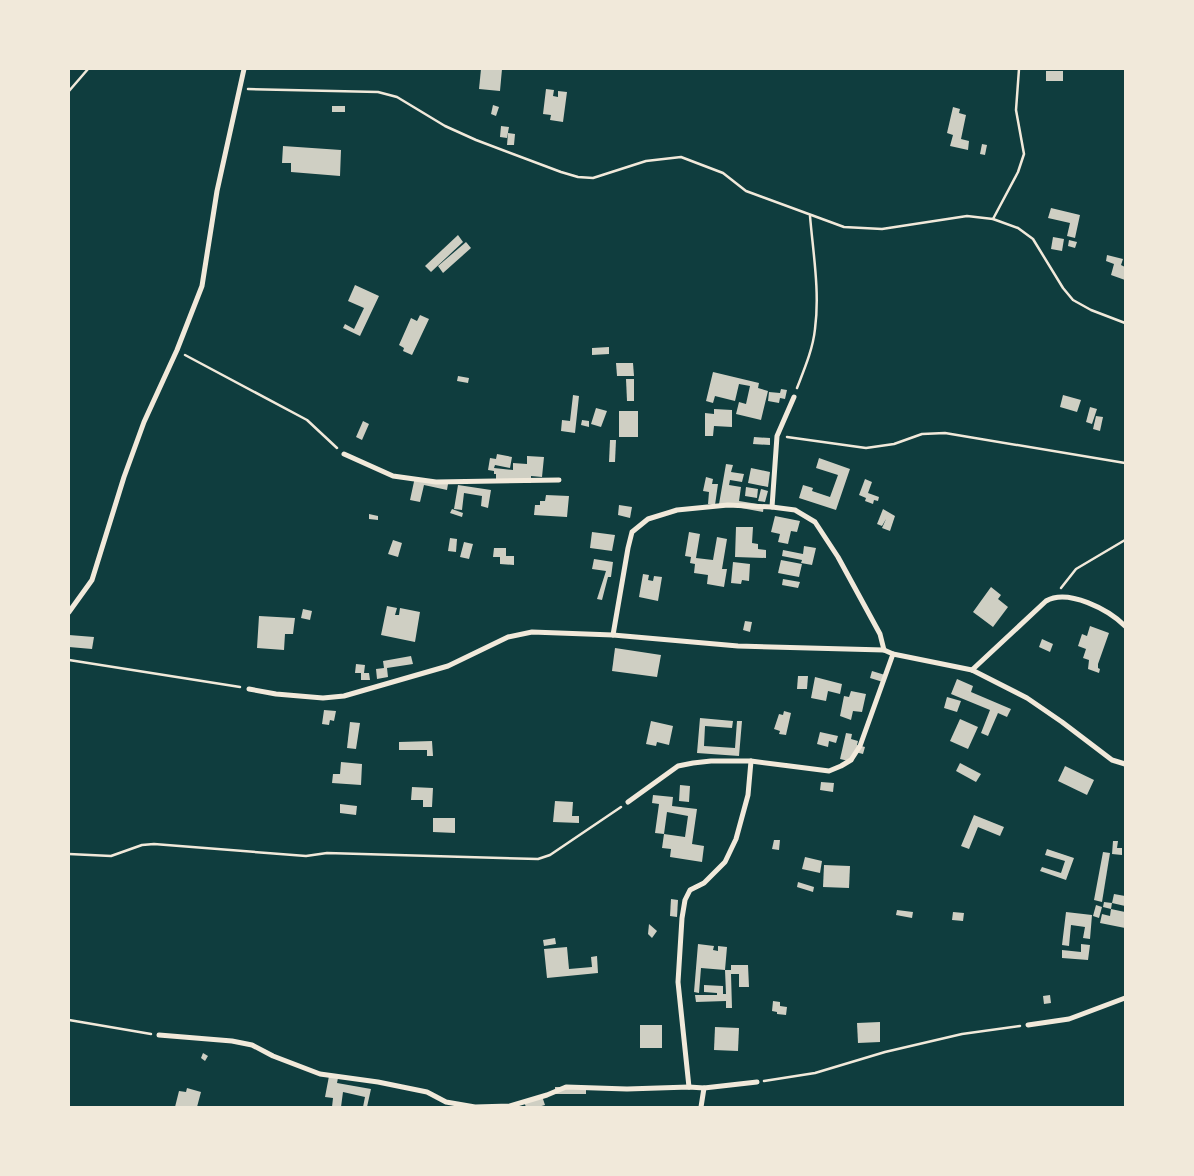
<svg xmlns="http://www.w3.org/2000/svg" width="1194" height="1176" font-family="Roboto,sans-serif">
<rect width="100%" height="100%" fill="#0f3d3e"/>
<g fill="#cfcfc3">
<polygon points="481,69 502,69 500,91 479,89"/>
<rect x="1046" y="71" width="17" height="10"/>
<polygon points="546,89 554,90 553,96 558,97 558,91 567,92 563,122 550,120 551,115 543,114"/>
<polygon points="493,105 499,107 496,116 491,114"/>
<rect x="332" y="106" width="13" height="6"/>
<polygon points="953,107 960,109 959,113 966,115 961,139 969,141 968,150 950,146 953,135 947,133"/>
<polygon points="501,126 509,127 507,138 500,137"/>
<polygon points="508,133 515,134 514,145 507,145"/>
<polygon points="982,144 987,145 985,155 980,154"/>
<polygon points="283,146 341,150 340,176 291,172 291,163 282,163"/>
<polygon points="1051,208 1080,215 1075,238 1067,236 1070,223 1048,218"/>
<polygon points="458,235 463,242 431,272 425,266"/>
<polygon points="1053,237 1064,239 1062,251 1051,249"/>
<polygon points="1069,240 1077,242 1075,248 1068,246"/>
<polygon points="466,242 471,248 443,273 438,266"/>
<polygon points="1107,255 1123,259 1121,265 1125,267 1125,280 1111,275 1114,264 1106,261"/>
<polygon points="355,285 379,296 360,336 343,328 345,324 354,329 364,308 348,301"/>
<polygon points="420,315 429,319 412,355 403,351 404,348 399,345 411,318 417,321"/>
<polygon points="609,347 609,354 592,355 592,348"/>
<polygon points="616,363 633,363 634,376 617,376"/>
<polygon points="713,372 759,383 758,388 768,391 761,420 736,414 739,402 746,404 750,386 739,384 735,401 715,396 713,403 706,401"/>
<polygon points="458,376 469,378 468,383 457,381"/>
<polygon points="626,379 634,379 634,401 627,401"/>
<polygon points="781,389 787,390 785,399 780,398 779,403 768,401 769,392 780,393"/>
<polygon points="573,395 579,396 575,433 561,431 562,420 570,421"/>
<polygon points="1063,395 1081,400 1077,412 1060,407"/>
<polygon points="1090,407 1097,409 1092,424 1086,422"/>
<polygon points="596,408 607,411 601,427 591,424"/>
<polygon points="714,409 732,410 732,427 714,426 713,436 705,436 705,413 714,414"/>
<rect x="619" y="411" width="19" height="26"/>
<polygon points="1096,416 1103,417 1100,431 1093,429"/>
<polygon points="582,420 589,421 589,427 581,425"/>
<polygon points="363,421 369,424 362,440 356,437"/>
<polygon points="754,437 770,438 770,445 753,444"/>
<polygon points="610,440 616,440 615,462 609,462"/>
<polygon points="497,454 512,457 510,468 495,465 494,468 513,470 513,463 527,464 527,456 544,457 542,477 531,476 531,483 496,481 496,474 494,474 494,471 488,470 490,458 496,459"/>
<polygon points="819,458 850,469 836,510 799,498 803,485 813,488 812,491 830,497 838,475 816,468"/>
<polygon points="726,464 733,465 731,472 744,474 742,482 730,480 729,485 741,487 739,501 764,505 763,512 719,504"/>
<polygon points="751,468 770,472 768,487 748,483"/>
<polygon points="415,477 448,484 447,490 424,485 420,502 410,500"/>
<polygon points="706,477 713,479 712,484 718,484 715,505 708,504 709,492 703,491"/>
<polygon points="865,479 872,482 868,493 879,497 878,501 874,500 873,504 865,501 866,498 859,495"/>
<polygon points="458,485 491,490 488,508 481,506 482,496 464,493 462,510 454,509"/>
<polygon points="746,487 758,489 757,498 745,496"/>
<polygon points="761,489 768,491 765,502 758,501"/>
<polygon points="546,495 569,496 567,517 534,515 535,505 540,505 540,501 545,501"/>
<polygon points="619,505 632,507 630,518 618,515"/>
<polygon points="452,509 463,513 462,517 450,513"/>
<polygon points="883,509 895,516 890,531 882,528 886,519 882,526 877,524"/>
<polygon points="369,514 378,516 378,520 369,519"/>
<polygon points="775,516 800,521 797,532 791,531 788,544 778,542 780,534 771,532"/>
<polygon points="736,527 753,527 752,543 758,544 758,549 766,550 766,558 735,557"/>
<polygon points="592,532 615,535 612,551 590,548"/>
<polygon points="689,532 700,534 696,558 713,560 717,537 727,539 722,569 727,569 724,587 707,584 708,575 694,573 695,564 690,563 691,557 685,556"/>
<polygon points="450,538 457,539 456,552 448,551"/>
<polygon points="393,540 402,543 398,557 388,554"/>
<polygon points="464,542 473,544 469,559 460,557"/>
<polygon points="804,546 816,548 812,565 801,563 802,560 782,556 783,550 803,554"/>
<polygon points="494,548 506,548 506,556 514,556 514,565 500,564 500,557 493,557"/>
<polygon points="594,559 613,562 611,577 608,577 602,600 597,599 606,571 592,569"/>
<polygon points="781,560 802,564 799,577 778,573"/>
<polygon points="733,562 750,564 749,581 742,580 741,584 731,583"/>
<polygon points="643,574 649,575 648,580 653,581 654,576 662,577 658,601 639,597"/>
<polygon points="783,579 800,582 798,588 782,585"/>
<polygon points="991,587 1001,595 998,599 1008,607 993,627 973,612"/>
<polygon points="387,606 397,608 395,615 399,615 400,608 420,612 415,642 381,635"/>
<polygon points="303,609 312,611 310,620 301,618"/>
<polygon points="259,616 295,618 293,634 285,634 284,650 257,648"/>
<polygon points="745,621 752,622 750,632 743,630"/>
<polygon points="1090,626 1109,633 1098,664 1098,668 1100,669 1099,673 1088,669 1089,660 1083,658 1086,649 1078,646 1082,634 1087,636"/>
<polygon points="69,635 94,637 92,649 69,647"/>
<polygon points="1042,639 1053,644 1050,652 1039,647"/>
<polygon points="615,648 661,655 657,677 612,671"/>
<polygon points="411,656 413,664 387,668 388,677 377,679 376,669 384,668 383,661"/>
<polygon points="356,664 365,665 364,673 369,673 370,680 361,680 361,673 355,673"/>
<polygon points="872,671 885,675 883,682 870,678"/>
<polygon points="798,676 808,676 807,689 797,689"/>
<polygon points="815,677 842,684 840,694 828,691 826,701 811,698"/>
<polygon points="957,679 973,686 971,692 1011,709 1007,717 998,713 988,736 981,733 990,710 951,694"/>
<polygon points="851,691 866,694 862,712 853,711 851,720 840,716 844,696 849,697"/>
<polygon points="947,697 961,701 957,712 944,708"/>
<polygon points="324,710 336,711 334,721 330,720 329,725 322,724"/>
<polygon points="784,711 791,713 786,735 779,734 780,731 774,729 779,714 783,715"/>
<polygon points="700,718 733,721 732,728 705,726 704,746 735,748 737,721 742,721 739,756 697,753"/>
<polygon points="960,719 978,727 968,749 950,741"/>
<polygon points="651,721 673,726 669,745 657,742 656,746 646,744"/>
<polygon points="350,722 360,723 356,749 347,748"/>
<polygon points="820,732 838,736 836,743 829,741 828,747 817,744"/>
<polygon points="846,733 852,734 851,739 858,741 857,745 865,747 863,754 855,752 853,762 840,759"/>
<polygon points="432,741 433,756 427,756 427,750 399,750 399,742"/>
<polygon points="341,762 362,764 361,785 332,783 333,774 340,774"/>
<polygon points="960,763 981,774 976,782 956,771"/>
<polygon points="1065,766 1094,780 1087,795 1058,781"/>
<polygon points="821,782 834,783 833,792 820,790"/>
<polygon points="680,785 690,786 689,802 679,801"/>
<polygon points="412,787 433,788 432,807 423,807 423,800 411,800"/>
<polygon points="653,795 673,797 672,806 697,809 692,844 704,846 702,862 670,857 671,849 662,848 664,834 685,837 688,816 667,812 664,834 655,833 659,804 652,803"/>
<polygon points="555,801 573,802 572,816 579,816 579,823 553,822"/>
<polygon points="340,804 357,806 356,815 340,813"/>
<polygon points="974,815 1004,827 1000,836 978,827 969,849 961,846"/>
<polygon points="433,818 455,818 455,833 433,832"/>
<polygon points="774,840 780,840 779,850 772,849"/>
<polygon points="1113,841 1118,841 1117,848 1122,848 1122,855 1112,854"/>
<polygon points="1047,849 1074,858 1066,880 1040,871 1042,867 1061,873 1065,861 1045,855"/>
<polygon points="1103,852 1110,853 1102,902 1094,900"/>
<polygon points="805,857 822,861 820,873 802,869"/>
<polygon points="824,865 850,866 849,888 823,887"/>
<polygon points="798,882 814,887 813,892 797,887"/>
<polygon points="1114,894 1125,896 1125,906 1112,903"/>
<polygon points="671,899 678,900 677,917 670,916"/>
<polygon points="1104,902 1112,903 1111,909 1125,912 1125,928 1100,923 1102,914 1110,916 1111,909 1103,907"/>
<polygon points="1096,905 1102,907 1099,918 1093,916"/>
<polygon points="897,910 913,912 912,918 896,915"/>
<polygon points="953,912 964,913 963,921 952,920"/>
<polygon points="1066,912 1092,915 1090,939 1083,938 1085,927 1071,925 1069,946 1062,945"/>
<polygon points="649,924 657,931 652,938 648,934"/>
<polygon points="555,938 556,944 544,946 543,940"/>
<polygon points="698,944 714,946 713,950 718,951 718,946 727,947 725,970 701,968 699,993 694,992"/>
<polygon points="1081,944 1090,945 1088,960 1062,958 1062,950 1081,952"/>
<polygon points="567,947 569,969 592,967 591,957 597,956 598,973 547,978 544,949"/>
<polygon points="731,965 748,965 749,987 739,987 739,974 731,974 732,1008 726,1008 726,1001 696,1002 695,995 717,995 717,993 704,992 704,985 723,986 723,994 726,994 725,970 731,970"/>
<polygon points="1050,995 1051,1003 1044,1004 1043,996"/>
<polygon points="773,1001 780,1002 780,1006 787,1007 786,1015 777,1014 777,1012 772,1011"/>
<polygon points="880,1022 880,1042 858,1043 857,1023"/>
<rect x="640" y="1025" width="22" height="23"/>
<polygon points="715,1027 739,1028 738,1051 714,1050"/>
<polygon points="203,1053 208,1056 205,1061 201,1058"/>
<polygon points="329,1076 338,1078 337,1083 371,1089 367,1107 363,1107 365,1097 343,1092 341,1107 332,1107 333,1098 325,1097"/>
<rect x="555" y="1087" width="31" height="7"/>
<polygon points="187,1088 201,1092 197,1107 175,1107 179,1091 186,1092"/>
<polygon points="542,1096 545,1105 538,1107 526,1107 524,1102"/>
</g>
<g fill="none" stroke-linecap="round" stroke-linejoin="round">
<g stroke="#f1e9da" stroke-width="2.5">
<polyline points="248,89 378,92 397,97 445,126 476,140 561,172 578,177 593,178 646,161 681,157 723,173 746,191 844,227 882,229 967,216 993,219 1018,228 1033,239 1063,288 1073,300 1091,310 1125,323"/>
<polyline points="69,91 88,69"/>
<polyline points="993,219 1018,172 1024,154 1016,110 1019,69"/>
<polyline points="185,355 307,420 337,448"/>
<path d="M797 388C804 370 813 349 815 329 820 292 813 252 810 216"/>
<polyline points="787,437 866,448 894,444 922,434 945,433 1125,463"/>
<polyline points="1061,588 1076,569 1125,540"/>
<polyline points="69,660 240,687"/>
<polyline points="69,854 111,856 142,845 154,844 306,856 327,853 538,859 550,855 621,807"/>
<polyline points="69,1020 151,1034"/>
<polyline points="764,1081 815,1073 885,1052 962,1034 1020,1026"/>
</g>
<g stroke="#f1e9da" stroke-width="5">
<polyline points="344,454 393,476 436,482 559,480"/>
<polyline points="772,507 777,436 794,397"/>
<polyline points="69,612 92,580 124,477 144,422 177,350 202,286 217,191 244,69"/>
<polyline points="613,635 628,548 632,532 648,519 677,510 728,505 772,507 795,510 815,522 838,557 880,634 884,650"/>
<path d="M972 670 1046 601C1068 588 1109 610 1125 626"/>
<polyline points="249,689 276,694 323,698 344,696 448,666 508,637 532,632 613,635 738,646 884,650 893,654 972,670 1027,698 1062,722 1112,760 1125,764"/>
<polyline points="628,802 678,766 693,763 711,761 751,761 829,771 841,766 851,760 860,746 893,654"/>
<polyline points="1028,1025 1069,1019 1125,998"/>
<polyline points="159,1035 232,1041 252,1045 273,1056 320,1074 378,1082 427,1092 446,1102 475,1107 510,1106 547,1095 566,1087 627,1089 689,1087 704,1088 757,1082"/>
<polyline points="689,1087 678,982 682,918 685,900 690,890 704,883 725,862 736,839 748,795 751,761"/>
<polyline points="701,1107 704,1088"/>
</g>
</g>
<rect width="1194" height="1176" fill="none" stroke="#f1e9da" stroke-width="140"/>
</svg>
